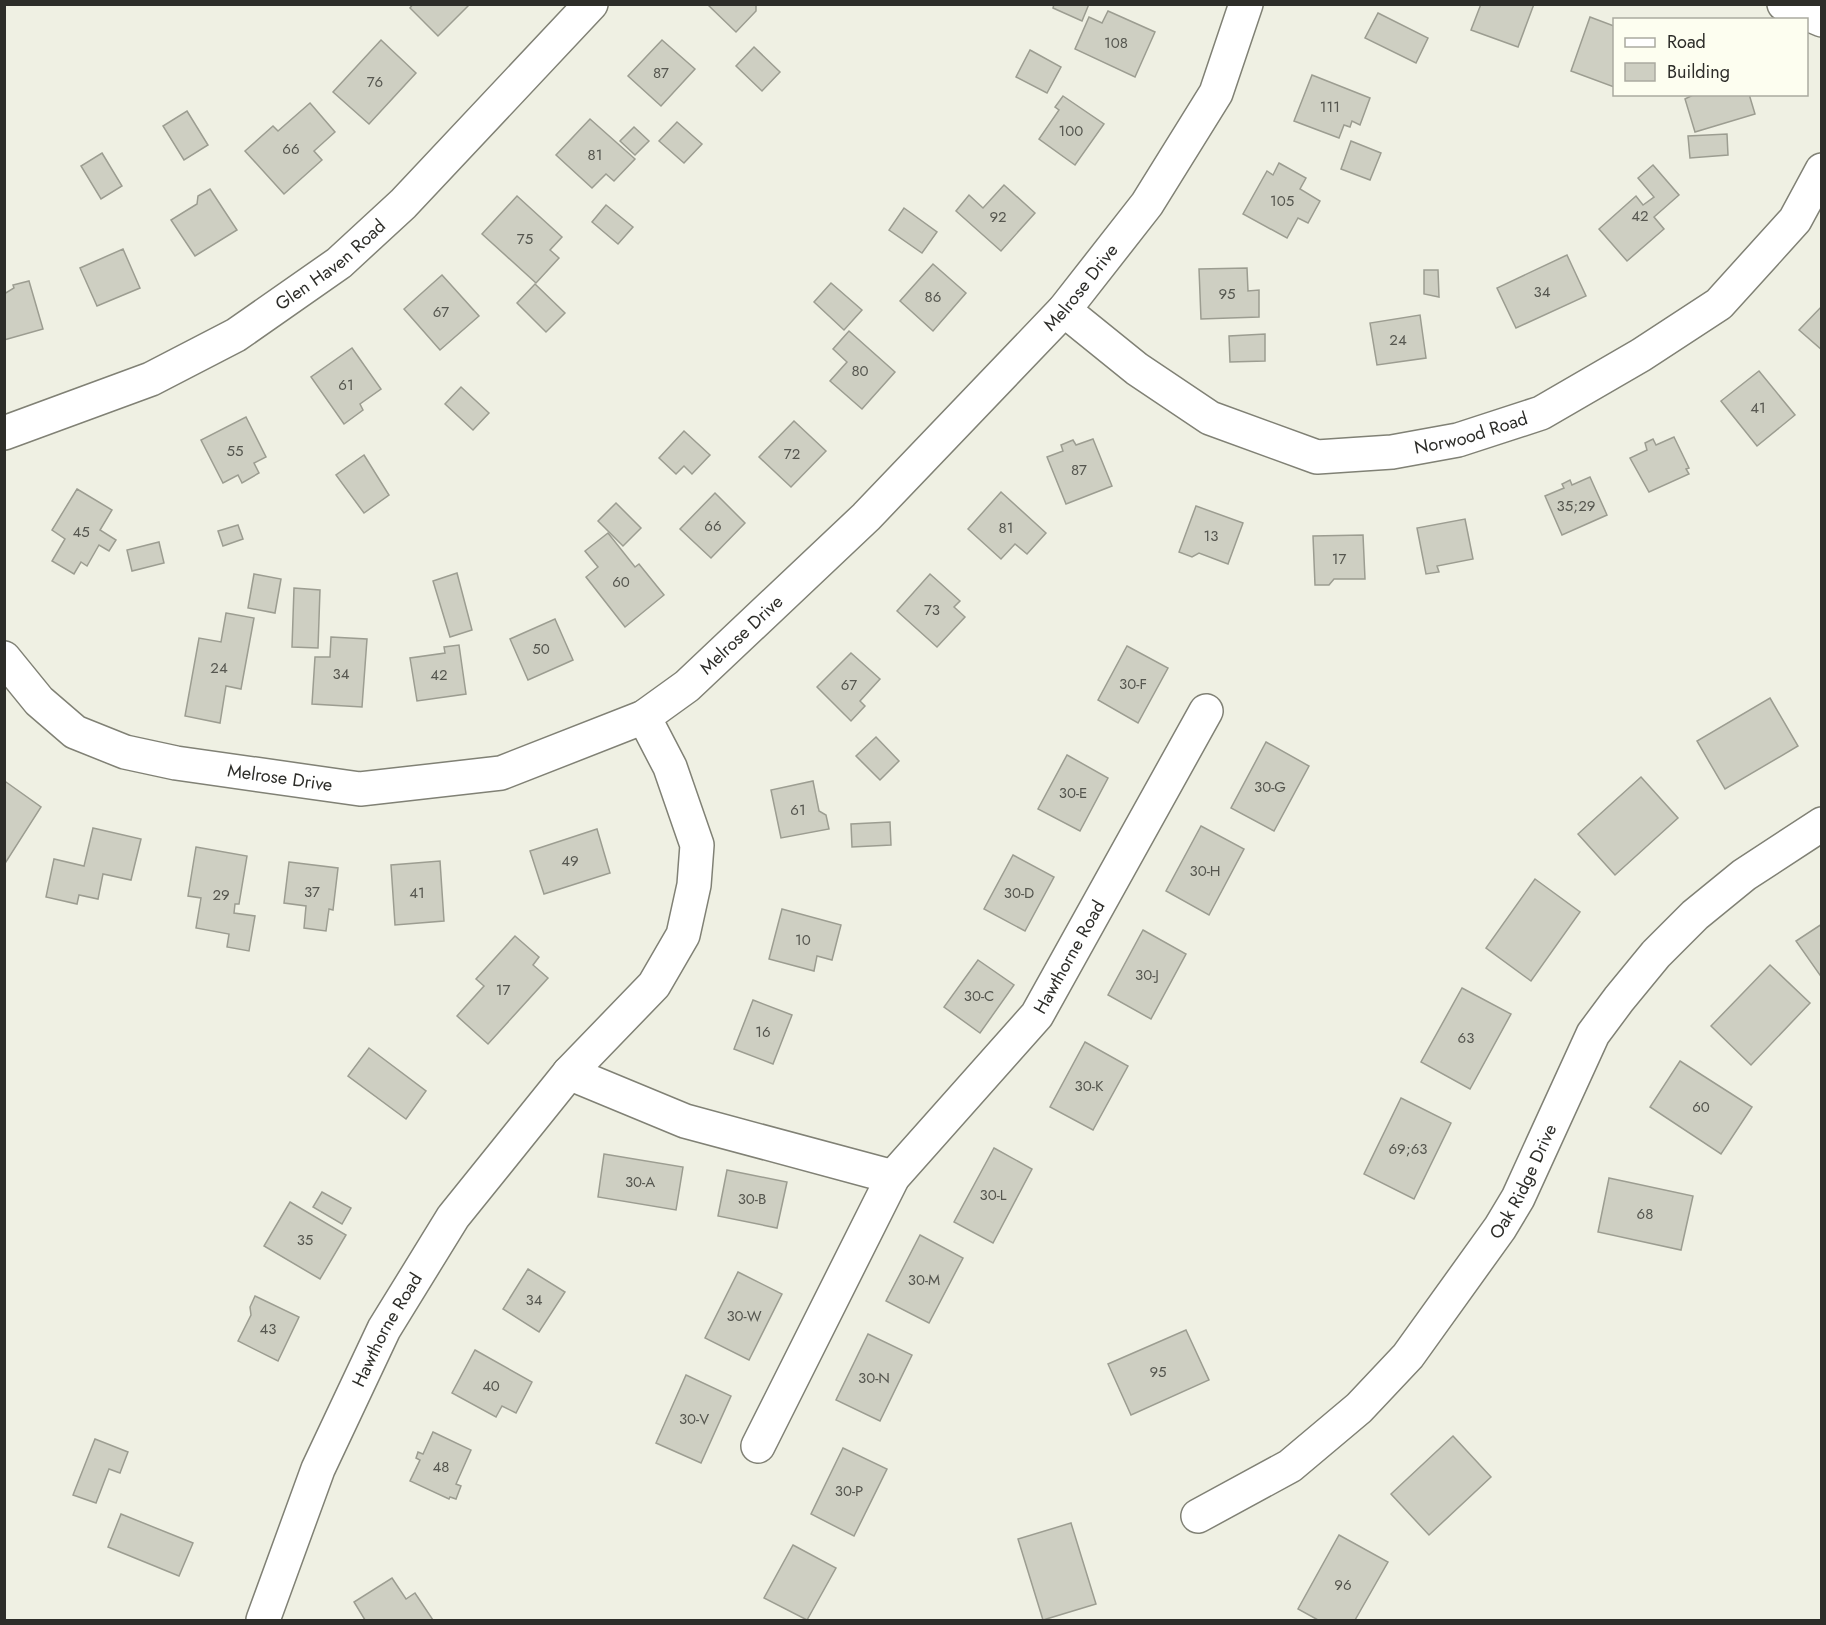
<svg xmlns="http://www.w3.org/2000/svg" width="1826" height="1625" font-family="Jost,sans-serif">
<rect width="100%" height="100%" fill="#eff0e3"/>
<g fill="#cecfc2" stroke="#9c9d91" stroke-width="1.5">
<polygon points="413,4 470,4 438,36 410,8"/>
<polygon points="707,4 756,4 756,11 736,32"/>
<polygon points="1054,4 1089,4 1082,21 1053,8"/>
<polygon points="1481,4 1534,4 1518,47 1471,30"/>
<polygon points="1108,11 1155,32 1135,77 1075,49 1089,17 1102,23"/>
<polygon points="1378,13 1428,38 1416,63 1365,38"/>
<polygon points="1590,17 1614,26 1614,87 1571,71"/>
<polygon points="381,40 416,73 369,124 333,92"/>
<polygon points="662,40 695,69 661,106 628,76"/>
<polygon points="754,47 780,72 762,91 736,66"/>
<polygon points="1030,50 1061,67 1047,93 1016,77"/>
<polygon points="1312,75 1370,98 1360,125 1352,121 1350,127 1344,125 1339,138 1294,121"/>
<polygon points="1749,94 1755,114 1695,132 1685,99 1695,94"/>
<polygon points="1063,96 1104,124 1075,165 1039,139 1059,110 1055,107"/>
<polygon points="310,103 335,132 314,151 322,160 284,194 245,151 273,126 278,131"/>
<polygon points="187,111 208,145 184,160 163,126"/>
<polygon points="590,119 635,159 614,181 606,174 592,188 556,155"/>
<polygon points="677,122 702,144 684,163 659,141"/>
<polygon points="634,127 649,141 635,155 620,141"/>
<polygon points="1727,134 1728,155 1690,158 1688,136"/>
<polygon points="1351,141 1381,153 1370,180 1341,169"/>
<polygon points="102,153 122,186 101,199 81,166"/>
<polygon points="1279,163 1306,178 1300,189 1320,201 1308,223 1298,218 1287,238 1243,214 1267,171 1273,175"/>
<polygon points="1653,165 1679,195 1654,217 1664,229 1627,261 1599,229 1636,196 1643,205 1654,197 1638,178"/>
<polygon points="1004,185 1035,213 1001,251 956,211 969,195 983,208"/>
<polygon points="210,189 237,230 195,256 171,220 197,204 198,196"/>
<polygon points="517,196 562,237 550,250 559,258 536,283 482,234"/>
<polygon points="606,205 633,227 618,244 592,222"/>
<polygon points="904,208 937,232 922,253 889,230"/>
<polygon points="123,249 140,288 97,306 80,268"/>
<polygon points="1567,255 1586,296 1516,328 1497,288"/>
<polygon points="933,264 966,293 933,331 900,301"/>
<polygon points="1247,268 1248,291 1259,290 1259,317 1201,319 1199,269"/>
<polygon points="1424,270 1438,270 1439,297 1424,294"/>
<polygon points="442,275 479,316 440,350 404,309"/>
<polygon points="29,281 43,329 4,340 4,294 14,288 13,285"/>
<polygon points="831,283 862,310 844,330 814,302"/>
<polygon points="535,284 565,313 546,332 517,303"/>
<polygon points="1822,306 1822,350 1799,330"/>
<polygon points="1420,315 1426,358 1377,365 1370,323"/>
<polygon points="849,331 895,372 862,409 830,381 847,362 833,349"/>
<polygon points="1265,334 1265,361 1230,362 1229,336"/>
<polygon points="352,348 381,389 360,404 363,410 344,424 311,377"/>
<polygon points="1759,371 1795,415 1757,446 1721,401"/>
<polygon points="461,387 489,413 473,430 445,404"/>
<polygon points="246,417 266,457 254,463 259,473 242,483 238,475 223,483 201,440"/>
<polygon points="794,421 826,451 791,487 759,457"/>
<polygon points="684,431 710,455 692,474 684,466 676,474 659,458"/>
<polygon points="1674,437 1689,468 1686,469 1689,474 1649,492 1630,458 1647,450 1645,443 1653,439 1656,445"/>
<polygon points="1093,439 1112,486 1066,504 1047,457 1063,451 1061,445 1073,440 1076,445"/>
<polygon points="364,455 389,495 364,513 336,475"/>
<polygon points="1590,477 1607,515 1562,535 1545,496 1564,488 1562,484 1570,480 1572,485"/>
<polygon points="77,489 112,510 100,530 116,540 109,551 99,545 87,566 81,562 74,574 52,561 65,539 52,530"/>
<polygon points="1001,492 1046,533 1027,554 1015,544 1001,559 968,529"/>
<polygon points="715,493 745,523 711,558 680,529"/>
<polygon points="616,503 641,528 623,546 598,521"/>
<polygon points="1196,506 1243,523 1228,564 1199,553 1192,557 1179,552"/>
<polygon points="1465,519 1473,559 1437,566 1439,572 1426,574 1417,528"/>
<polygon points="238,525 243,539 223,546 218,531"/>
<polygon points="608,533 635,567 639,564 664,595 625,627 586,577 598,567 585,551"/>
<polygon points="1363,535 1365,579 1334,579 1329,585 1315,585 1313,536"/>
<polygon points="159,542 164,563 132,571 127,550"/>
<polygon points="457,573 472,630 450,637 433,581"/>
<polygon points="254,574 281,579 275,613 248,608"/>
<polygon points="930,574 960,601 954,607 965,617 937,647 897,611"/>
<polygon points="294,588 320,590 318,648 292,647"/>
<polygon points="226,613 254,618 241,689 226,686 220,723 185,716 199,638 221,642"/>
<polygon points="555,619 573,660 528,680 510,639"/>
<polygon points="331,637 367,639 362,707 312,704 315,657 330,657"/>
<polygon points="459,645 466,694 417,701 410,658 445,653 444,647"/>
<polygon points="1127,646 1168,668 1138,723 1098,700"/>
<polygon points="851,653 880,679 860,701 865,706 851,721 817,687"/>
<polygon points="1770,698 1798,746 1725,789 1697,741"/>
<polygon points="876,737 899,761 880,780 856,756"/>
<polygon points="1266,742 1309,766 1274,831 1231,808"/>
<polygon points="1067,755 1108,778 1080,831 1038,809"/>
<polygon points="1641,777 1678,818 1615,875 1578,834"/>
<polygon points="813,781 819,811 826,815 829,829 781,838 771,790"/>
<polygon points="6,782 41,807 4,865 4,784"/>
<polygon points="890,822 891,845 852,847 851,824"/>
<polygon points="1201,826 1244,849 1209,915 1166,891"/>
<polygon points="93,828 141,839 131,880 103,874 98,899 79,895 77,904 46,897 54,859 84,866"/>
<polygon points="597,829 610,873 544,894 530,851"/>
<polygon points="196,847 247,856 239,904 235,904 234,913 255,916 249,951 227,947 229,934 196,928 201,898 188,896"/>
<polygon points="1013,855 1054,877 1025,931 984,909"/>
<polygon points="440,861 444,921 395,925 391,865"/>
<polygon points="289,862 338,868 333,910 329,909 326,931 304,928 306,906 284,903"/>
<polygon points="1535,879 1580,912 1531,981 1486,948"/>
<polygon points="782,909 841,925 832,960 817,956 814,971 769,959"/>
<polygon points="1822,924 1822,978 1796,941"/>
<polygon points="1143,930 1186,954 1151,1019 1108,995"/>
<polygon points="515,936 539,957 533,965 548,978 488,1044 457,1016 484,986 476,979"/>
<polygon points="978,960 1014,985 980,1033 944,1007"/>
<polygon points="1770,965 1810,1003 1751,1065 1711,1026"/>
<polygon points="1462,988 1511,1014 1470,1089 1421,1062"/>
<polygon points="753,1000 792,1015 773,1064 734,1049"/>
<polygon points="1085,1042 1128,1066 1093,1130 1050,1107"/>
<polygon points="369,1048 426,1091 406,1119 348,1076"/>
<polygon points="1680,1061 1752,1107 1721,1154 1650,1107"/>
<polygon points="1401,1098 1451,1123 1414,1199 1364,1174"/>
<polygon points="994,1148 1032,1169 993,1243 954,1222"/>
<polygon points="604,1154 683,1167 676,1210 598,1197"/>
<polygon points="727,1170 787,1182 777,1228 718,1216"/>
<polygon points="1609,1178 1693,1196 1681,1250 1598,1232"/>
<polygon points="322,1192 351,1208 342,1224 313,1207"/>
<polygon points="290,1202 346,1235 320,1279 264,1246"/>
<polygon points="920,1235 963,1258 929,1323 886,1301"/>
<polygon points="528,1269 565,1292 539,1332 503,1309"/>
<polygon points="738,1272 782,1294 749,1360 705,1338"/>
<polygon points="255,1296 299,1317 278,1361 238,1341 251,1315 250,1307"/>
<polygon points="1186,1330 1209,1380 1131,1415 1108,1364"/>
<polygon points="868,1334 912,1355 880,1421 836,1400"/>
<polygon points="475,1350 532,1382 516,1413 502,1406 496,1417 452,1393"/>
<polygon points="686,1375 731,1396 701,1463 656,1443"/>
<polygon points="433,1432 471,1450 456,1484 461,1486 456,1499 450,1497 449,1499 410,1481 420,1460 416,1458 418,1452 423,1454"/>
<polygon points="1453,1436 1491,1477 1429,1535 1391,1494"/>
<polygon points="95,1439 128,1452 120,1473 109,1469 96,1503 73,1495"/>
<polygon points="843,1448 887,1469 854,1536 811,1514"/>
<polygon points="121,1514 193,1543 179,1576 108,1547"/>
<polygon points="1071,1523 1096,1604 1043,1620 1018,1539"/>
<polygon points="1339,1535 1388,1562 1355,1620 1318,1620 1298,1609"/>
<polygon points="793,1545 836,1568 807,1620 764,1598"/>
<polygon points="392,1578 406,1599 415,1593 433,1620 365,1620 354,1602"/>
</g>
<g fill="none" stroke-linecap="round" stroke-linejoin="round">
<defs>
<g id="street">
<polyline points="1784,4 1822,20"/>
<path id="s1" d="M1064 310 1137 369 1210 418 1317 457 1392 452 1458 440 1541 413 1641 355 1719 304 1795 220 1822 170"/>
<path id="s2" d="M4 433 151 379 236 335 339 263 403 204 591 4"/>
<path id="s3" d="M4 658 39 701 75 732 125 752 176 763 360 789 501 773 644 717 687 686 866 517 1064 310 1147 204 1216 93 1246 4"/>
<polyline points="569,1073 685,1121 893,1177"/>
<path id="s4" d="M758 1446 893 1177 1037 1015 1206 711"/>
<path id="s5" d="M1198 1516 1290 1466 1359 1408 1408 1356 1500 1228 1518 1198 1593 1034 1619 999 1656 954 1695 915 1744 875 1822 824"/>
<path id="s6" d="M263 1620 318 1469 384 1329 453 1217 569 1073 654 985 683 935 694 885 697 845 670 767 644 717"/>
</g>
</defs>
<use href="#street" stroke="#808175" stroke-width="36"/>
<use href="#street" stroke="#fff" stroke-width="33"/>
</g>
<g text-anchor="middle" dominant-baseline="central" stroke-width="4.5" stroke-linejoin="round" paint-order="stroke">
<g font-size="15" fill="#55564f">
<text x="1116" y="43">108</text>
<text x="661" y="73">87</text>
<text x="375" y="82">76</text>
<text x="1330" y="107">111</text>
<text x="1071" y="131">100</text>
<text x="291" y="149">66</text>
<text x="595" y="155">81</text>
<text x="1282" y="201">105</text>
<text x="1640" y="216">42</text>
<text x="998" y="217">92</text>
<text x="525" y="239">75</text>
<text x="1542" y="292">34</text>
<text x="1227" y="294">95</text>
<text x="933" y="297">86</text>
<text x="441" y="312">67</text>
<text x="1398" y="340">24</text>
<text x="860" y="371">80</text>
<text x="346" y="385">61</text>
<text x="1758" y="408">41</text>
<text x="235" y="451">55</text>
<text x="792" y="454">72</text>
<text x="1079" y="470">87</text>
<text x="1576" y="506">35;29</text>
<text x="713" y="526">66</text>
<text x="1006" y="528">81</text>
<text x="81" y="532">45</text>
<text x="1211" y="536">13</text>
<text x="1339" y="559">17</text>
<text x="621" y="582">60</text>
<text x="932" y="610">73</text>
<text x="541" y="649">50</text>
<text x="219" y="668">24</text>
<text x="341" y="674">34</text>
<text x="439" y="675">42</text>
<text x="1133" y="684">30-F</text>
<text x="849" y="685">67</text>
<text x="1270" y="787">30-G</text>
<text x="1073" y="793">30-E</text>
<text x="798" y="810">61</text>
<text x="570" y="861">49</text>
<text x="1205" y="871">30-H</text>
<text x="312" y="892">37</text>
<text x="417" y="893">41</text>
<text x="1019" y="893">30-D</text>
<text x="221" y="895">29</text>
<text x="803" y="940">10</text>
<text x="1147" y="975">30-J</text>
<text x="503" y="990">17</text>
<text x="979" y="996">30-C</text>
<text x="763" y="1032">16</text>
<text x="1466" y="1038">63</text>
<text x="1089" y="1086">30-K</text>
<text x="1701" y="1107">60</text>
<text x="1408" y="1149">69;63</text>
<text x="640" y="1182">30-A</text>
<text x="993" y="1195">30-L</text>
<text x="752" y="1199">30-B</text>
<text x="1645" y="1214">68</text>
<text x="305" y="1240">35</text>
<text x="924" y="1280">30-M</text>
<text x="534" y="1300">34</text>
<text x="744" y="1316">30-W</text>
<text x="268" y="1329">43</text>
<text x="1158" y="1372">95</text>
<text x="874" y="1378">30-N</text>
<text x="491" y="1386">40</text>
<text x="694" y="1419">30-V</text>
<text x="441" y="1467">48</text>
<text x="849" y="1491">30-P</text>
<text x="1343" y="1585">96</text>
</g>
<g font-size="18" fill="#2d2d29" stroke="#fdfef0">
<text stroke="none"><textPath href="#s2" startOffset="370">Glen Haven Road</textPath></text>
<text stroke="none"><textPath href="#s3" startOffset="1304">Melrose Drive</textPath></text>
<text stroke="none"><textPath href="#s1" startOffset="452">Norwood Road</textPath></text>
<text stroke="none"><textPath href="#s3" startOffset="818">Melrose Drive</textPath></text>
<text stroke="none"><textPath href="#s3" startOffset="314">Melrose Drive</textPath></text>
<text stroke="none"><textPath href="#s4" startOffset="584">Hawthorne Road</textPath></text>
<text stroke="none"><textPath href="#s5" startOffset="476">Oak Ridge Drive</textPath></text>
<text stroke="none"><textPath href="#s6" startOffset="316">Hawthorne Road</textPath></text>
</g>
</g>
<rect width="1826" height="1625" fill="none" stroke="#2d2d29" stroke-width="12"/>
<rect x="1613" y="18" width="195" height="78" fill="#fdfef0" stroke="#aaaaa0" stroke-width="1.5"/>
<rect x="1625" y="38" width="30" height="9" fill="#ffffff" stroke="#aaaaa0" stroke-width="1.5"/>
<text x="1667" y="48" font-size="18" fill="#2d2d29">Road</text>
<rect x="1625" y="63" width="30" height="18" fill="#cecfc2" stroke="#aaaaa0" stroke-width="1.5"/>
<text x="1667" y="78" font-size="18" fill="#2d2d29">Building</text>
</svg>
